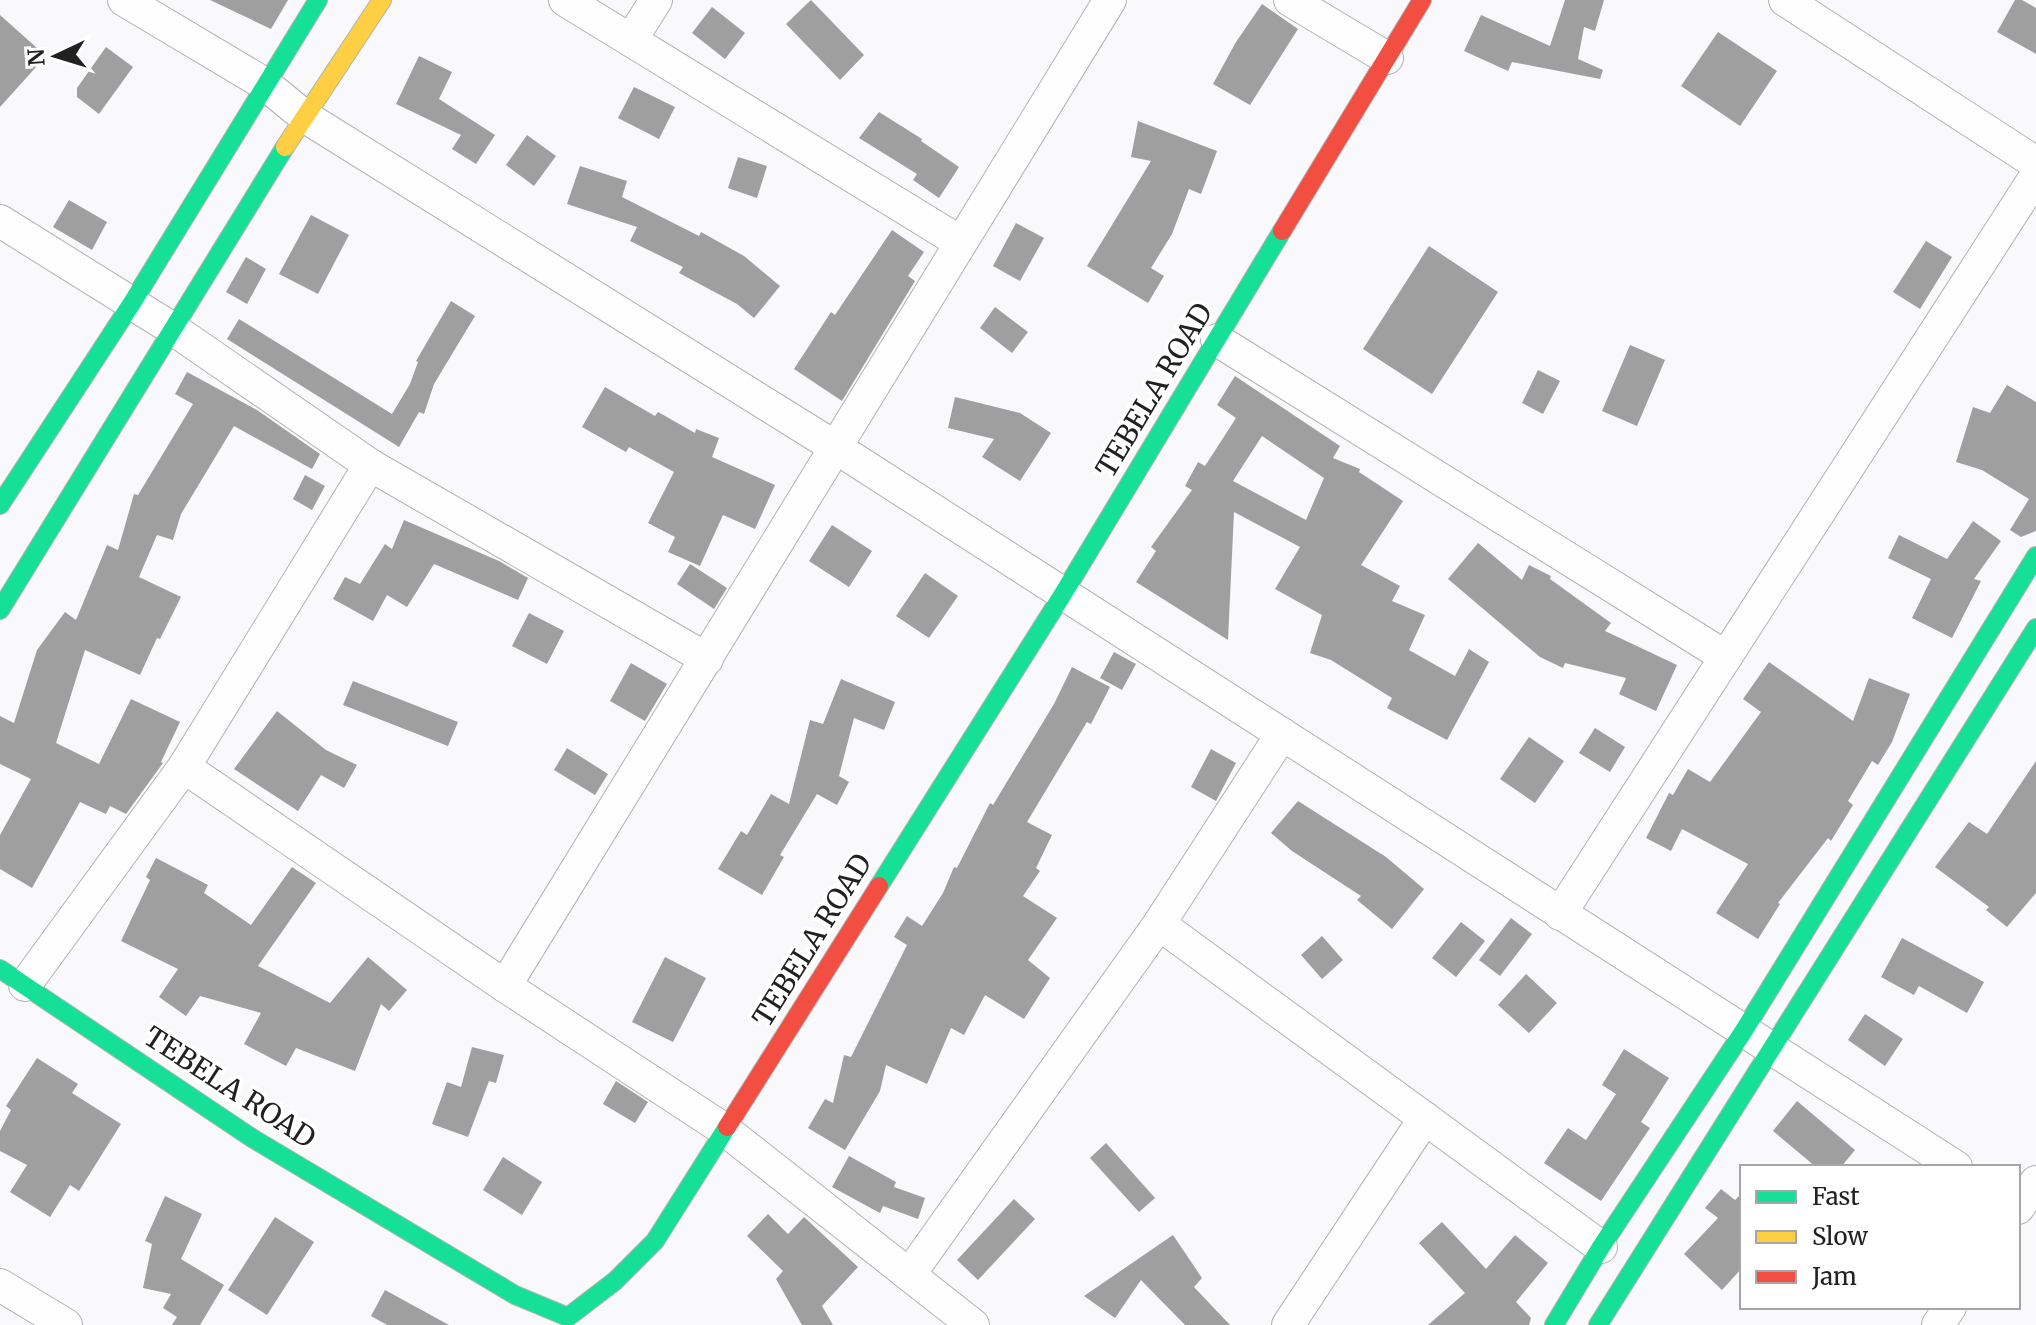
<svg xmlns="http://www.w3.org/2000/svg" width="2036" height="1325" font-family="Merriweather,serif">
<rect width="100%" height="100%" fill="#f9f8fa"/>
<g fill="#9f9fa0" fill-rule="evenodd">
<polygon points="210,0 288,0 271,29"/>
<polygon points="811,0 864,55 840,80 786,24"/>
<polygon points="1565,0 1604,0 1595,31 1584,27 1578,59 1603,70 1600,79 1512,62 1508,71 1464,51 1481,15 1550,46"/>
<polygon points="2015,0 2022,0 2036,8 2036,54 1997,32"/>
<polygon points="1262,4 1298,29 1250,105 1213,84 1236,42"/>
<polygon points="712,7 745,33 725,59 692,33"/>
<polygon points="0,15 46,56 0,107"/>
<polygon points="1718,32 1777,71 1740,126 1681,86"/>
<polygon points="106,47 133,67 99,114 77,97 77,88"/>
<polygon points="419,56 452,72 439,99 495,135 476,164 452,149 461,135 396,104"/>
<polygon points="634,87 675,107 659,139 618,118"/>
<polygon points="879,112 922,139 921,141 959,167 939,198 913,180 917,174 859,138"/>
<polygon points="1138,121 1217,151 1201,194 1189,189 1172,234 1151,268 1164,276 1148,303 1087,266 1151,161 1131,157"/>
<polygon points="527,135 556,156 534,186 506,165"/>
<polygon points="738,157 767,166 757,198 728,188"/>
<polygon points="580,166 627,181 622,197 699,236 701,232 744,256 780,286 754,318 737,304 679,273 683,267 630,241 637,227 567,204"/>
<polygon points="69,200 107,222 92,250 53,227"/>
<polygon points="311,215 349,235 318,294 279,274"/>
<polygon points="1016,223 1044,238 1020,281 993,266"/>
<polygon points="892,230 924,252 908,276 915,281 842,401 794,369 831,312 835,315"/>
<polygon points="1926,241 1952,257 1920,309 1893,292"/>
<polygon points="1429,246 1498,292 1432,394 1363,349"/>
<polygon points="246,257 266,269 247,304 226,292"/>
<polygon points="451,301 475,316 434,384 424,414 419,412 399,447 227,339 239,319 392,414 410,384 418,362 416,361"/>
<polygon points="995,307 1028,332 1012,353 980,328"/>
<polygon points="1630,345 1665,360 1637,426 1602,411"/>
<polygon points="1538,370 1560,381 1543,414 1522,403"/>
<polygon points="187,372 257,410 320,454 312,469 234,426 181,514 173,540 157,535 139,577 181,597 160,639 157,638 140,675 85,650 56,743 99,764 131,699 180,722 161,762 163,763 126,814 110,806 106,814 80,802 32,888 0,869 0,835 31,779 0,764 0,716 14,723 37,650 65,612 76,620 107,545 118,550 134,494 138,495 193,404 175,394"/>
<path d="M1235 376 1340 446 1333 458 1360 469 1359 472 1403 501 1361 565 1400 586 1392 601 1425 615 1409 650 1455 676 1469 649 1489 662 1447 740 1387 708 1392 698 1331 660 1310 653 1322 615 1275 589 1300 547 1234 512 1228 640 1136 582 1156 551 1151 547 1192 490 1185 486 1198 462 1205 466 1236 418 1217 405ZM1262 436 1324 478 1306 520 1233 481Z"/>
<polygon points="2007,385 2036,402 2036,531 2021,537 2010,530 2029,499 1982,470 1956,462 1973,407 1990,413"/>
<polygon points="605,387 655,416 658,412 695,433 696,429 719,438 712,457 775,485 755,529 723,515 700,566 668,552 675,537 648,523 674,472 629,447 626,452 582,427"/>
<polygon points="955,397 1020,413 1051,433 1020,481 982,457 994,439 948,428"/>
<polygon points="305,475 325,486 312,510 293,499"/>
<polygon points="404,520 499,561 528,578 518,600 434,564 407,607 387,595 373,621 333,599 345,577 360,584 385,544 392,549"/>
<polygon points="1973,521 2001,541 1974,579 1981,581 1952,638 1912,618 1931,579 1888,558 1899,535 1947,559"/>
<polygon points="832,525 872,551 849,587 809,561"/>
<polygon points="1478,543 1522,580 1529,565 1551,576 1550,579 1611,623 1605,631 1677,665 1656,711 1619,694 1626,678 1565,663 1563,668 1540,657 1448,579"/>
<polygon points="690,564 727,588 714,609 677,584"/>
<polygon points="925,573 958,596 929,638 896,616"/>
<polygon points="529,613 564,631 547,664 512,646"/>
<polygon points="1114,652 1136,664 1122,690 1100,678"/>
<polygon points="1769,662 1853,721 1869,678 1910,694 1892,742 1878,765 1872,761 1848,801 1853,805 1831,841 1828,838 1778,903 1780,904 1758,939 1716,913 1748,864 1682,829 1671,851 1646,838 1669,793 1673,795 1688,769 1710,782 1761,712 1743,699"/>
<polygon points="631,663 667,684 645,721 610,701"/>
<polygon points="1072,667 1110,687 1091,724 1087,722 1027,822 1052,835 1036,868 1040,871 1023,896 1057,918 1028,960 1050,978 1024,1019 985,995 964,1035 951,1028 927,1084 886,1065 880,1091 845,1150 808,1128 825,1099 833,1103 844,1055 851,1057 907,945 894,937 907,916 922,926 943,893 954,867 957,868 990,803 993,805 1054,704"/>
<polygon points="841,679 895,702 884,730 854,718 839,776 849,782 837,805 817,794 780,855 784,857 762,895 718,869 741,831 747,835 771,794 789,804 810,720 823,724"/>
<polygon points="353,681 458,722 448,746 343,705"/>
<polygon points="277,711 326,750 357,765 344,788 321,775 298,811 234,769"/>
<polygon points="1595,728 1625,747 1610,772 1579,753"/>
<polygon points="1529,737 1564,761 1535,803 1500,779"/>
<polygon points="567,748 608,774 595,795 554,770"/>
<polygon points="1211,749 1236,763 1216,801 1191,787"/>
<polygon points="2036,761 2036,893 2007,927 1986,910 1989,907 1935,867 1969,822 1987,834"/>
<polygon points="1298,801 1386,857 1424,889 1392,929 1357,900 1361,896 1292,851 1271,833"/>
<polygon points="156,858 208,885 204,893 251,925 292,867 316,883 258,966 330,1003 368,957 407,990 389,1011 381,1004 355,1071 296,1048 286,1066 244,1044 261,1013 200,996 186,1016 159,997 178,969 121,941 150,880 146,877"/>
<polygon points="1511,918 1532,934 1500,976 1479,960"/>
<polygon points="1461,922 1485,941 1456,977 1432,958"/>
<polygon points="1322,936 1343,960 1322,979 1301,955"/>
<polygon points="1902,938 1984,982 1967,1013 1919,986 1914,995 1881,977"/>
<polygon points="665,957 706,978 673,1042 632,1022"/>
<polygon points="1526,974 1557,1003 1529,1033 1498,1005"/>
<polygon points="1865,1014 1903,1039 1885,1066 1848,1040"/>
<polygon points="472,1047 504,1055 496,1083 489,1081 468,1137 432,1124 447,1082 461,1087"/>
<polygon points="1624,1049 1669,1078 1641,1122 1650,1128 1601,1201 1544,1163 1568,1128 1586,1140 1616,1094 1602,1085"/>
<polygon points="37,1058 78,1084 72,1093 121,1124 79,1191 70,1185 50,1217 10,1192 27,1165 0,1151 0,1131 11,1110 6,1106"/>
<polygon points="616,1081 648,1102 635,1123 603,1104"/>
<polygon points="1797,1101 1855,1150 1841,1167 1816,1167 1773,1131"/>
<polygon points="1106,1143 1155,1198 1139,1212 1090,1158"/>
<polygon points="849,1156 896,1182 894,1187 925,1198 918,1219 883,1206 880,1213 832,1187"/>
<polygon points="503,1157 542,1182 522,1215 483,1190"/>
<polygon points="1721,1189 1735,1200 1742,1193 1742,1268 1722,1290 1684,1254 1718,1218 1705,1208"/>
<polygon points="165,1196 202,1214 181,1259 224,1285 200,1325 172,1325 177,1317 163,1308 171,1294 143,1288 152,1244 145,1241"/>
<polygon points="1014,1199 1035,1219 978,1280 957,1260"/>
<polygon points="768,1214 788,1234 804,1217 858,1267 822,1306 833,1325 802,1325 776,1279 783,1271 747,1236"/>
<polygon points="275,1217 314,1242 267,1315 228,1290"/>
<polygon points="1442,1222 1486,1269 1515,1235 1548,1263 1516,1302 1531,1318 1529,1325 1428,1325 1465,1293 1419,1243"/>
<polygon points="1173,1235 1202,1278 1194,1287 1230,1325 1185,1325 1141,1280 1115,1318 1084,1296"/>
<polygon points="385,1290 449,1325 387,1325 371,1316"/>
</g>
<g fill="none" stroke-linecap="round" stroke-linejoin="round">
<defs>
<g id="street">
<polyline points="124,0 265,84 304,116 835,447 1956,1167"/>
<polyline points="565,0 960,242"/>
<polyline points="1290,0 1387,58"/>
<polyline points="1785,0 2036,163"/>
<polyline points="631,40 656,0"/>
<polyline points="0,221 173,329 370,465 707,659"/>
<polyline points="1217,340 1726,657"/>
<polyline points="184,767 505,986 725,1130 973,1325"/>
<polyline points="1560,914 2036,176"/>
<polyline points="1159,924 1601,1247"/>
<polyline points="25,985 184,767 370,465"/>
<polyline points="505,986 1110,0"/>
<polyline points="2018,1208 2036,1182"/>
<polyline points="909,1275 1159,924 1282,734"/>
<polyline points="0,1285 66,1325"/>
<polyline points="1288,1325 1425,1118"/>
<polyline points="1938,1325 1950,1307"/>
</g>
<g id="fast">
<polyline points="0,505 132,303 318,0"/>
<polyline points="0,610 285,147"/>
<polyline points="879,886 1063,594 1282,231"/>
<polyline points="0,969 252,1138 515,1295 568,1317 615,1281 655,1241 727,1127"/>
<polyline points="1554,1325 1601,1247 1743,1032 2036,556"/>
<polyline points="1598,1325 2036,628"/>
</g>
<polyline id="slow" points="285,147 382,0"/>
<g id="jam">
<polyline points="1282,231 1422,0"/>
<polyline points="727,1127 879,886"/>
</g>
</defs>
<use href="#street" stroke="#b3b2b3" stroke-width="34"/>
<use href="#fast" stroke="#b3b2b3" stroke-width="20"/>
<use href="#slow" stroke="#b3b2b3" stroke-width="20"/>
<use href="#jam" stroke="#b3b2b3" stroke-width="20"/>
<use href="#street" stroke="#fefefe" stroke-width="32"/>
<use href="#fast" stroke="#16e098" stroke-width="18"/>
<use href="#slow" stroke="#ffcf43" stroke-width="18"/>
<use href="#jam" stroke="#f24e42" stroke-width="18"/>
</g>
<g text-anchor="middle" dominant-baseline="central" stroke-width="8" stroke-linejoin="round" paint-order="stroke">
<g font-size="28" fill="#212122" stroke="#fff">
<text transform="translate(1154 390) rotate(-59)">TEBELA ROAD</text>
<text transform="translate(812 940) rotate(-58)">TEBELA ROAD</text>
<text transform="translate(230 1087) rotate(33)">TEBELA ROAD</text>
</g>
</g>
<rect x="1740" y="1165" width="280" height="144" fill="#ffffff" stroke="#a6a6a7" stroke-width="2"/>
<rect x="1756" y="1191" width="40" height="12" fill="#16e098" stroke="#a6a6a7" stroke-width="2"/>
<text x="1812" y="1205" font-size="24" fill="#212122">Fast</text>
<rect x="1756" y="1231" width="40" height="12" fill="#ffcf43" stroke="#a6a6a7" stroke-width="2"/>
<text x="1812" y="1245" font-size="24" fill="#212122">Slow</text>
<rect x="1756" y="1271" width="40" height="12" fill="#f24e42" stroke="#a6a6a7" stroke-width="2"/>
<text x="1812" y="1285" font-size="24" fill="#212122">Jam</text>
<g transform="translate(56 56) rotate(266)" stroke="#ffffff" stroke-width="6" paint-order="stroke">
<path d="M0-6L14 30L0 20L-14 30Z" fill="#212122"/>
<text y="-12" font-size="22" font-weight="bold" text-anchor="middle" fill="#212122">N</text>
</g>
</svg>
